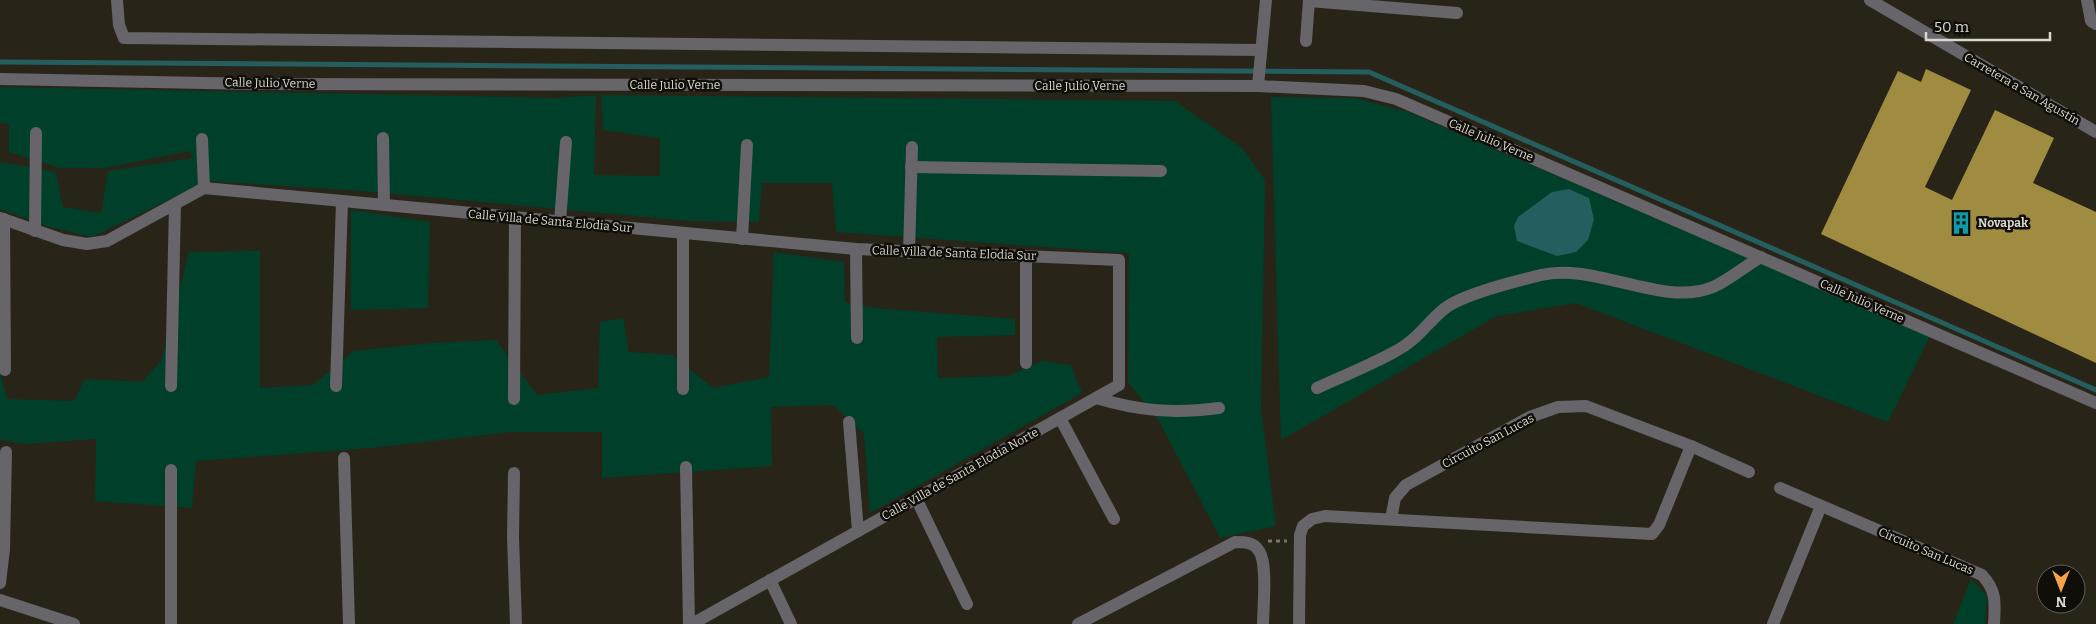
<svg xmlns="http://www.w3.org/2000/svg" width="2096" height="624" font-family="Bitter,serif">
<rect width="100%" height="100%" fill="#282518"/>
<g fill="#003f2a">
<polygon points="0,87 557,98 596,95 594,175 660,176 660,138 603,130 601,95 1175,101 1242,148 1265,180 1261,409 1276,526 1220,538 1159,421 1128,382 1129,253 836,232 832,183 762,183 759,222 689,221 362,191 208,181 92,237 50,227 0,209 0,162 56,172 63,207 101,213 108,171 194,158 189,151 105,168 60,168 9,152 9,124 0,123"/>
<polygon points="1271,97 1354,98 1408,112 1930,336 1888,422 1576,303 1497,316 1281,440"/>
<polygon points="351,210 430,222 428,308 351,310"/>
<polygon points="260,251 260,388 313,385 353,351 432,343 496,340 537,395 598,388 600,322 623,318 629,352 672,355 713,388 769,377 774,252 844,262 845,302 874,308 1015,319 1015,335 937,337 938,378 1008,376 1042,361 1071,365 1082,393 870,513 864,434 833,405 771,407 772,466 602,478 602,432 513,432 370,448 196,461 192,508 95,501 96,439 26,444 0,440 0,372 7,399 74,401 85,379 142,382 161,361 189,252"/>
<polygon points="1971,579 1987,596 1985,624 1953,624"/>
</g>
<polygon fill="#255e5f" points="1569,189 1589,198 1594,219 1588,240 1576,252 1557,256 1517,241 1514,226 1518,217 1552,192"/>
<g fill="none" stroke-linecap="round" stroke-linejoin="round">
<polyline stroke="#255e5f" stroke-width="5" points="0,62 1369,72 2096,390"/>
</g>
<polygon fill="#a08c41" points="1926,69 1971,90 1925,187 1952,200 1995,110 2054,138 2033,183 2096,212 2096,363 1821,234 1898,71 1921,82"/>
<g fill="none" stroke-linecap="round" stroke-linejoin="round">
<polyline stroke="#767368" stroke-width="3" stroke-dasharray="4 4" stroke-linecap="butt" points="1268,541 1287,541"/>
<g stroke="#67646a" stroke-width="12">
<polyline points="117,0 119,25 124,38 1261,50"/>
<polyline points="1870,0 2096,132"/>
<polyline points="2087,0 2091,21 2096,24"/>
<polyline points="1309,1 1457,13"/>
<polyline points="1306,41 1309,0"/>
<polyline points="0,79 258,84 1258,86 1364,91 1396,99 2096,403"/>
<polyline points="1258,86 1266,0"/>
<polyline points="383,138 384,205"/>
<polyline points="202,139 204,188"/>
<polyline points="911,167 1161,171"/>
<polyline points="0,218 63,240 87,244 107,241 204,188 856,249 1119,260 1119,385 692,624"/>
<polyline points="4,219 5,370"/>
<polyline points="560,222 566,142"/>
<polyline points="35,231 36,133"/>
<polyline points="742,239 747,145"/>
<polyline points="856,249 857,338"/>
<polyline points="909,253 912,147"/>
<polyline points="1026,363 1026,256"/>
<polyline points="171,386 175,204"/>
<polyline points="336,386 342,201"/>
<path d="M1317 388C1343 376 1371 365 1396 351 1416 341 1427 323 1444 309 1462 294 1517 281 1541 275 1595 262 1663 308 1713 287 1729 280 1745 266 1761 257"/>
<polyline points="683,389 683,233"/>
<path d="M1096 398C1140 411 1173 414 1219 408"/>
<polyline points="514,399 515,218"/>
<polyline points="1060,418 1114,519"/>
<polyline points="849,422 858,531"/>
<polyline points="344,458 349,624"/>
<polyline points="686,467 689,624"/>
<polyline points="514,473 513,537 516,624"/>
<path d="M1780 488 1982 575C1997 591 1995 604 1994 624"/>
<polyline points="916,498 967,604"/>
<polyline points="1391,519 1395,498 1406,485 1530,417 1558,407 1586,406 1691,446 1749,472"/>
<polyline points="770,580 791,624"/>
<polyline points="0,583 4,549 6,452"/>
<polyline points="0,600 74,624"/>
<polyline points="171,624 171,470"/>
<path d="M1078 624 1235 542C1244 542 1254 542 1259 551 1268 564 1263 607 1263 624"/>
<polyline points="1299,624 1300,535 1303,526 1312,519 1325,516 1652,534 1659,525 1691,446"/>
<polyline points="1773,624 1821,506"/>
</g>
</g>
<defs>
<symbol id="building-bare" viewBox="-9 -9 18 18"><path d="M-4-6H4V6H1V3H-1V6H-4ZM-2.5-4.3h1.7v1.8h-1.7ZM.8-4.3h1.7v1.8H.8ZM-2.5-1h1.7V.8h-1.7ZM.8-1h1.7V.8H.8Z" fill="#0f9aa8" stroke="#0f0e08" stroke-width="2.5" paint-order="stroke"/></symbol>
</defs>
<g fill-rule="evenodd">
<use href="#building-bare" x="1945" y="207" width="32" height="32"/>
</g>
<g text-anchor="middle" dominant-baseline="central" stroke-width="5" stroke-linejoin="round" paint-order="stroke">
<g font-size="12" fill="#dad7cf" stroke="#0f0e08">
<text transform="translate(270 83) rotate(1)">Calle Julio Verne</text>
<text x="675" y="85">Calle Julio Verne</text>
<text x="1080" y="86">Calle Julio Verne</text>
<text transform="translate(2022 89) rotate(30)">Carretera a San Agustín</text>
<text transform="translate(1491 140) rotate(23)">Calle Julio Verne</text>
<text transform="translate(550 221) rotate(5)">Calle Villa de Santa Elodia Sur</text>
<text transform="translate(954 253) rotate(2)">Calle Villa de Santa Elodia Sur</text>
<text transform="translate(1862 301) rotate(24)">Calle Julio Verne</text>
<text transform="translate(1488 441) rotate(-28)">Circuito San Lucas</text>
<text transform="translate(960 474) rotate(-29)">Calle Villa de Santa Elodia Norte</text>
<text transform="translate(1926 551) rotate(23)">Circuito San Lucas</text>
</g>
<g font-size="12" font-weight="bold" fill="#dad7cf" stroke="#0f0e08" text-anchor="start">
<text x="1978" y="223">Novapak</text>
</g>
</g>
<g transform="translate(2061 589) rotate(180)"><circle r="24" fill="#0f0e08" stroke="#605e58"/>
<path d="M0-4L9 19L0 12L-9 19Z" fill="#f7a248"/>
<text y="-8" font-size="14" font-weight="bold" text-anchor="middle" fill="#dad7cf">N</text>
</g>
<path d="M1926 32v8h124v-8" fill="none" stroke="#dad7cf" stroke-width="2.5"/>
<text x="1934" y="32" font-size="15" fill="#dad7cf" stroke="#0f0e08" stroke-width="4" paint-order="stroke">50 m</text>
</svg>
